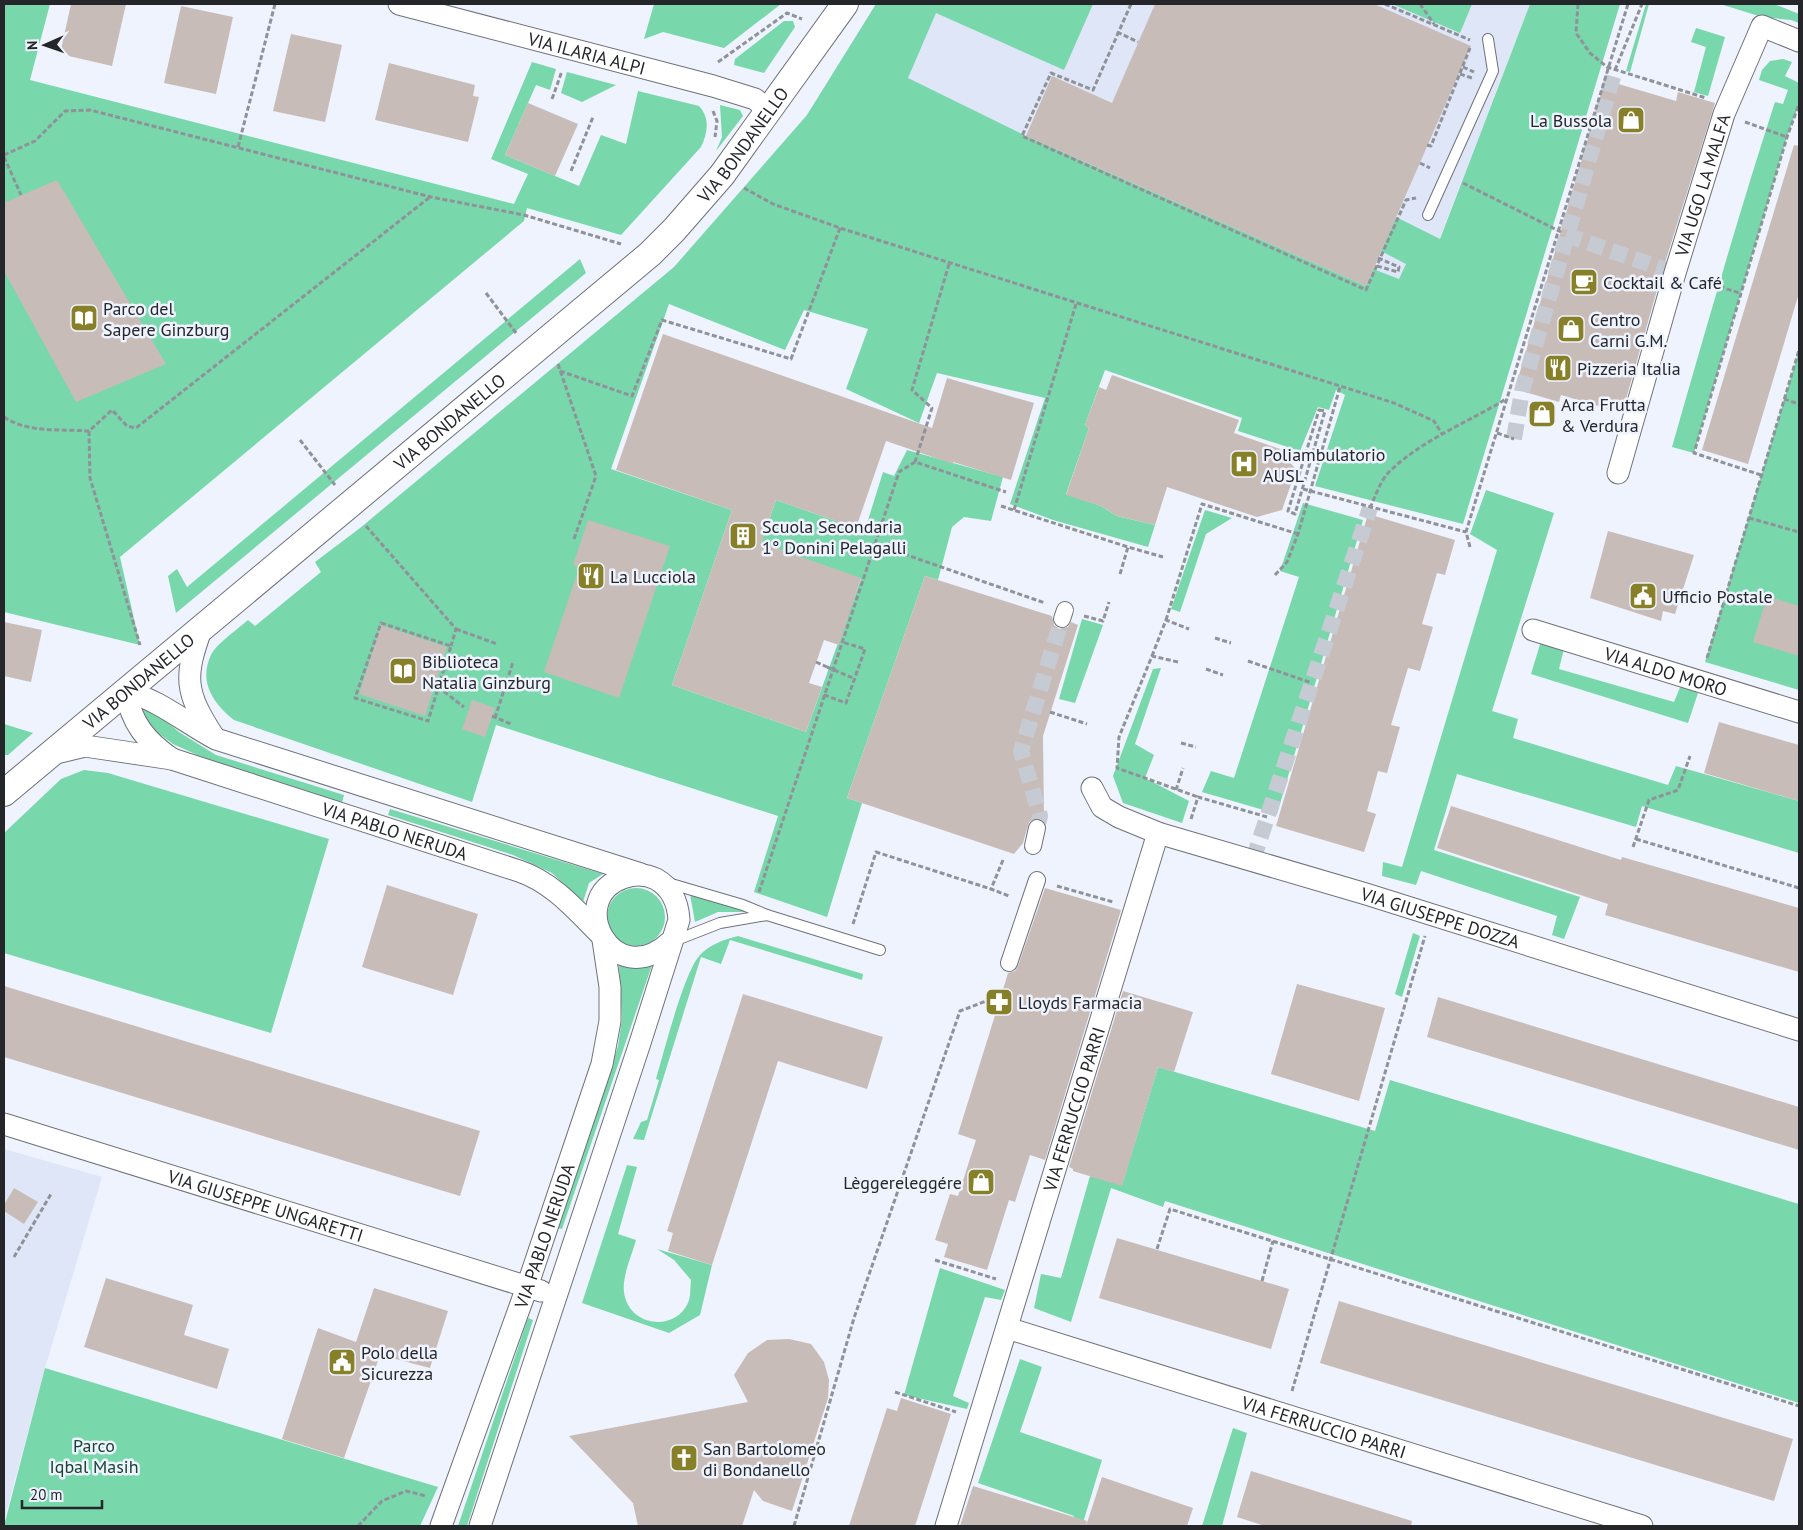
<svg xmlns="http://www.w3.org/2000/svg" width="1803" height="1530" font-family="'PT Sans',sans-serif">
<rect width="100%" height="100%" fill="#eef3fd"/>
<g fill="#dee6f7">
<polygon points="876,4 1530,4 1396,352 807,115"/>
<polygon points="4,1149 102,1177 45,1368 4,1521"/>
</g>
<g fill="#79d7ac">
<path d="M4 4H50L30 80 514 204 528 174 491 159 532 62 556 69 550 90 536 85 505 155 579 186 601 135 626 144 638 91 699 106C710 118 708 132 701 147L621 235 527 208 524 221 120 557 140 645 4 612Z"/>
<polygon points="654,4 781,4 724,48 663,32 644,39"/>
<path d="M876 4H1093L1064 70 936 13 908 78 1026 136 1366 286 1373 269 1399 279 1406 264 1381 251 1396 217 1440 239 1530 4H1620L1463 524 1315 486 1345 395 1336 390 1329 410 1318 407 1300 451 1238 431 1242 418 1105 370 1085 425 1089 428 1066 494 1101 506 1117 516 1155 525 1148 547 1053 520 1010 504 1045 398 937 373 919 423 846 389 868 329 804 310 785 350 669 304 611 469 732 510 672 685 806 732 861 579 761 543 776 500 856 528 864 533 883 472 894 476 907 450 1003 477 991 521 964 517 952 527 938 580 925 576 847 798 862 803 827 917 754 892 778 816 496 725 472 802 234 720C214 704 198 682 211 655 215 645 239 628 248 620L255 626 321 572 315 562 360 528 674 267 807 115Z"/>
<polygon points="1392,4 1472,4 1460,33"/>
<polygon points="1646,4 1649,4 1630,72 1626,71"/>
<polygon points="1720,4 1774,4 1799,14 1799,23 1791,20 1762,17"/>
<polygon points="784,21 793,21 795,27 764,73 734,65 735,59"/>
<polygon points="1696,28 1725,37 1708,96 1694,92 1706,47 1691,42"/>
<path d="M1783 59 1792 62 1785 76 1799 83V104L1787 137 1694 453 1672 447C1705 332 1738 216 1775 102L1783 104 1788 90 1759 80 1762 70 1770 61Z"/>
<polygon points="567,72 616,85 582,102 561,93"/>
<polygon points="720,105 740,110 743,116 716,151 722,137"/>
<polygon points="580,259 586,273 176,613 168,576 177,569 187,587"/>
<polygon points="1799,350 1799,690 1705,662"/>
<polygon points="1486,490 1554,513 1492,711 1518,719 1513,738 1668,785 1676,766 1799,801 1799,853 1642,806 1636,827 1457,774 1434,850 1580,897 1564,939 1552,935 1557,916 1421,871 1416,885 1382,876 1383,862 1402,867 1497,550 1470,534"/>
<polygon points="1303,503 1363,520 1277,814 1202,792 1211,771 1234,778 1299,577 1280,571"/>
<polygon points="1205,510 1232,518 1206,534 1180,612 1171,609"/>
<polygon points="1082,619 1103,625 1075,703 1059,699"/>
<polygon points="1541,641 1564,649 1559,669 1674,702 1681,685 1698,693 1688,723 1531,674"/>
<polygon points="1161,668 1135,744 1154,755 1145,778 1189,801 1182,823 1123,803 1113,776 1153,669"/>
<polygon points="147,704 179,732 216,755 344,795 342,803 215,763 173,744 139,719 140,709"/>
<polygon points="4,724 33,733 8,755 4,755"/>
<polygon points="84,770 108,773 329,839 271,1033 4,953 4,833 61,779"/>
<polygon points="390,809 603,874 589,883 583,902 552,873 513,855 388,815"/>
<circle cx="636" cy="917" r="29"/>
<polygon points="690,894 748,912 718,912 695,922"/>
<polygon points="1413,933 1420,936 1402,997 1395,994"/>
<path d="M738 936 863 974 862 980 730 940 721 964 701 957 644 1140 633 1139 641 1122 647 1120 659 1080 656 1079C664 1052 684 972 700 955 710 944 724 940 738 936Z"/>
<polygon points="619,965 635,968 652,965 562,1229 557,1228 618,1046 622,1019"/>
<polygon points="1158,1067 1375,1131 1390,1080 1799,1204 1799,1403 1165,1201 1163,1207 1111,1188 1071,1322 1034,1308 1041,1274 1061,1278 1090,1176 1122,1185"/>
<path d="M627 1165 637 1167 618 1234 636 1240C632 1255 622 1276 624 1292 628 1326 674 1333 688 1303 691 1297 690 1287 691 1280L674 1260 657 1249 712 1265 700 1315 669 1333 582 1303Z"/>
<polygon points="940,1268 1005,1290 1001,1300 985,1297 953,1396 969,1403 967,1409 904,1395"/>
<polygon points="528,1318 533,1320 467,1526 458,1526"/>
<polygon points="1020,1359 1042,1367 1020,1432 1102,1460 1082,1526 1071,1526 1074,1516 978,1483"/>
<polygon points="45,1368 438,1487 420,1526 4,1526"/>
<polygon points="1233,1428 1247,1433 1222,1526 1202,1526"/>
</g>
<g fill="#c8bcb8">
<polygon points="71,4 126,4 112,66 60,54"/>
<polygon points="1155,4 1374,4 1471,46 1366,286 1026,136 1052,76 1112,103"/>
<polygon points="181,6 233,17 216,94 164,83"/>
<polygon points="291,34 342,45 325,122 273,111"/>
<polygon points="389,63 475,85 473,96 479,97 468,142 375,120"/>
<polygon points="1605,80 1676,101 1678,92 1715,103 1663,269 1622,413 1561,395 1559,402 1515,389"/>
<polygon points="528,103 578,124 555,176 505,155"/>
<polygon points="1794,145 1799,146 1799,293 1748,464 1702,450"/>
<polygon points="57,180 166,364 76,402 4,271 4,203"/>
<polygon points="663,334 932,428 947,378 1034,403 1011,480 953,462 953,464 886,441 856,528 776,500 761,543 861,578 839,645 824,640 809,683 822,687 806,732 672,685 732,510 616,470"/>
<polygon points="1112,375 1239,420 1234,433 1280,449 1296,470 1282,510 1257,517 1167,487 1155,525 1117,516 1101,506 1066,495 1089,428 1085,425 1099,387 1106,390"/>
<polygon points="1368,514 1455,540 1445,575 1437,573 1422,624 1433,627 1420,671 1408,668 1391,725 1400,727 1387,773 1378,771 1367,811 1376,814 1364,852 1276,826"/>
<polygon points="588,520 670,546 619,698 544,672 579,568 573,565"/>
<polygon points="1608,531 1694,555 1675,614 1663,611 1661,621 1590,598"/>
<polygon points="925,576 1052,616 1054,625 1059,629 1068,627 1071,622 1078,625 1043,736 1044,819 1034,818 1029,822 1023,843 1014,854 847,798"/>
<polygon points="1767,596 1799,606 1799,656 1753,642"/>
<polygon points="4,622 42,630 31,682 4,676"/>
<polygon points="381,625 447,647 425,716 359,694"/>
<polygon points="472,700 495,708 485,737 462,729"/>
<polygon points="1719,722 1799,745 1799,801 1704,773"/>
<polygon points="1451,806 1621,860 1622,857 1799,908 1799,972 1605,915 1608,904 1437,848"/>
<polygon points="387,885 478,914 453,995 362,967"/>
<polygon points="1045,888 1121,910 1045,1160 1030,1155 1015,1202 1009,1200 987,1270 944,1257 948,1244 935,1240 950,1194 958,1196 976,1140 958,1134 1001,996 1008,973 1015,971 1018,966"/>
<polygon points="1297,984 1385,1008 1359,1101 1271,1074"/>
<polygon points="4,986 480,1131 460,1196 4,1057"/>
<polygon points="1123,991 1193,1012 1174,1072 1158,1067 1122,1186 1073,1171 1073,1169 1069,1167"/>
<polygon points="743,994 883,1037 867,1089 778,1061 712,1265 668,1251 673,1233 667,1231"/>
<polygon points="1438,997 1799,1107 1799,1150 1427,1037"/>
<polygon points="14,1188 38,1202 24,1224 4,1211 4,1205"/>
<polygon points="1117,1238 1289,1289 1271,1349 1099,1298"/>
<polygon points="106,1278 193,1305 184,1335 229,1349 217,1389 84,1347"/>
<polygon points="374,1288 448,1311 430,1368 380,1355 344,1458 282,1439 318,1328 356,1342"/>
<polygon points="1339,1301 1793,1439 1774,1501 1320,1363"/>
<polygon points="789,1339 811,1344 824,1362 829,1380 828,1398 792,1511 763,1501 754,1490 742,1526 638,1526 633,1503 569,1436 748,1402 734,1375 748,1353 767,1340"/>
<polygon points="901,1398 951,1414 915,1526 849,1526 887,1408 897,1411"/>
<polygon points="1251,1471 1412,1521 1411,1526 1265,1526 1237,1517"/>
<polygon points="1102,1477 1193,1508 1187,1526 1086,1526"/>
<polygon points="973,1486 1087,1521 1086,1526 960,1526"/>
</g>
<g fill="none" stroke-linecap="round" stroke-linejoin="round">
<g stroke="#c6cad3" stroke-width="16" stroke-dasharray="16 8" stroke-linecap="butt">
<polyline points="1566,235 1669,271"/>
<polyline points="1514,439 1522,391 1615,70"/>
<polyline points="1037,828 1040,816 1021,751 1062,619"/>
<polyline points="1253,860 1370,508"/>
</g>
<defs>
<g id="service">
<polyline points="1428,215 1493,71 1488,39"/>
<polyline points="668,883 743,905 767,915 720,923 674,941"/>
<polyline points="767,915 880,950"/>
</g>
<g id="pedestrian">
<polyline points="1062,619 1065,610"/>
<polyline points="1033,846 1037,828"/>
<polyline points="1009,963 1037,880"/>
</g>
<g id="minor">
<path id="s1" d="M399 4 713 86 755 99 769 111"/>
<path id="s2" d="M1618 473 1675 273 1724 114 1762 26 1799 41"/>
<path d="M202 627C184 677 184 691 214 737"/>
<path id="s3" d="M1533 630 1799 712"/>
<path id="s4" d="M52 754 85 746 172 759 519 871C552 882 575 909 600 934"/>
<path d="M172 759C146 741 131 723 126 691 161 701 184 722 216 739L641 874"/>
<path id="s5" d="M1092 788 1102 807 1119 817 1158 833 1366 894 1799 1030"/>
<path id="s6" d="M4 1124 541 1291"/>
<path id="s7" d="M1007 1328 1642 1526"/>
<path id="s8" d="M441 1526 527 1287 602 1064 610 1021V987L603 940"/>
<path d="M480 1526 640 1043 679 920C678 903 672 888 656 879 646 874 634 874 623 878 564 899 613 994 670 942"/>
<path id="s9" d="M946 1526 1158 833"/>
</g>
<g id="tertiary">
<path id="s10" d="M4 793 650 254 674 230 722 175 845 4"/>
</g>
</defs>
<use href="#service" stroke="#6e727b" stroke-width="12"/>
<use href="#pedestrian" stroke="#6e727b" stroke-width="18"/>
<use href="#minor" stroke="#6e727b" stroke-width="23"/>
<use href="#tertiary" stroke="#6e727b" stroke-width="28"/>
<g stroke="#8f9299" stroke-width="3" stroke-dasharray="5 2.5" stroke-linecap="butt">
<polyline points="1131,4 1093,90 1051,73 1022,136 1366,290 1406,200 1416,198"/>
<polyline points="1385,4 1470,40"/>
<polyline points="1420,4 1434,24"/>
<polyline points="1578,4 1576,33 1590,53 1607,67 1706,98"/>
<polyline points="1117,32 1138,42"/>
<polyline points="718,62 787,13 802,19"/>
<polyline points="1463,67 1474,72"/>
<polyline points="1615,70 1642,4"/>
<polyline points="1460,74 1472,78"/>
<polyline points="552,99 562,71"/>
<polyline points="713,111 717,121 715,137"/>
<polyline points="1745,122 1787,137"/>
<polyline points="1427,145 1431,146 1470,48"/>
<polyline points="238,147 275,4"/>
<polyline points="4,155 35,141 65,111 90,110 431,197 524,215 621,244"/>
<polyline points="4,157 21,195"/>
<polyline points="1420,163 1430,168"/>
<polyline points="571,171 593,117"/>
<polyline points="1463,183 1561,232"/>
<polyline points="744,188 773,204 840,228 1394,403 1434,421 1442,434"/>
<polyline points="949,264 912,390 932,408 915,462 1006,492"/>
<polyline points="1377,266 1398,272 1399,267 1385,261"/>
<polyline points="1698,280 1740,293"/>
<polyline points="486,293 516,333"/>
<polyline points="558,364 596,476 574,539"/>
<polyline points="560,371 632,396 662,320 791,359 840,228"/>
<polyline points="1784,399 1799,404"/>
<polygon points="1319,410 1325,411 1295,514 1288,511"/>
<path d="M4 417C27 433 61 429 89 431L112 410 127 426 136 428 430 197"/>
<polyline points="89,431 90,478 140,645"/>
<polyline points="1497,433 1514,439"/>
<polyline points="300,440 335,485"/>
<polyline points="1761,475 1694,453 1787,137 1799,104"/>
<polyline points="1303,489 1466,532"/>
<polyline points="1001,506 1128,547"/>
<path d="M1370 508C1375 497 1380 482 1388 473 1421 440 1467 423 1506 399"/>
<polyline points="1014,510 1076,304"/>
<polyline points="1749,518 1799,532"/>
<polyline points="366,526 456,629 451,646"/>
<polyline points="875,544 899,472 915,462"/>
<polyline points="1470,547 1466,532 1628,4"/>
<polyline points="1120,574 1128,547 1163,557"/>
<polyline points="1275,575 1287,562 1298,534 1340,387"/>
<polyline points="1084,616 1103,621 1109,602"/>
<polyline points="1166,620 1202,504 1298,534"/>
<polygon points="381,623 451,646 428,721 355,698"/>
<polyline points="456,629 497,644"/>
<polyline points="1215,638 1231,643"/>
<polyline points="1152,656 1166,620 1189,629"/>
<polyline points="1707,658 1799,350"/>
<polyline points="1248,661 1312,683"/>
<polyline points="816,662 827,667"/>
<polyline points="1178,662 1152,656 1119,737 1117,768 1198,797"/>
<polyline points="1206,669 1223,675"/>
<polyline points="438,687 464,707"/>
<polyline points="824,695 846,703 865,649 842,642"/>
<polyline points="1050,712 1087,724"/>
<polyline points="492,716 511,724"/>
<polyline points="495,718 513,662"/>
<polyline points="1181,743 1196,747"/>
<polyline points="1176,790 1183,768"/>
<polyline points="1191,819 1198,797 1267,817"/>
<polyline points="1636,839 1799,888"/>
<polyline points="1633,847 1649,800 1678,790 1690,756"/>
<polyline points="1003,860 991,889 1009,896"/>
<polyline points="1057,886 1113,902"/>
<polyline points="759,892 875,544 1045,603"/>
<polyline points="853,924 876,852 991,889"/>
<polyline points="1157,1249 1170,1209 1799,1406"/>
<polyline points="14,1257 51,1194"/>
<polyline points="935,1260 996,1279"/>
<polyline points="1262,1281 1273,1241"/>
<polyline points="1292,1391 1425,936"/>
<polyline points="895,1392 956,1412"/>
<polyline points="358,1526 382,1501 406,1491 426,1496"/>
<polyline points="794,1526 854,1318 960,1011 989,1000"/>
</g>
<use href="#service" stroke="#fff" stroke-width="10"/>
<use href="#pedestrian" stroke="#fff" stroke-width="16"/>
<use href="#minor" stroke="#fff" stroke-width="21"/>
<use href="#tertiary" stroke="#fff" stroke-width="26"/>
<g stroke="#8f9299" stroke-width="3" stroke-dasharray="5 2.5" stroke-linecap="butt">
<polyline points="1378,258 1385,261"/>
<polyline points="827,667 853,678"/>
</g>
</g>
<defs>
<symbol id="shop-square" viewBox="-11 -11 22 22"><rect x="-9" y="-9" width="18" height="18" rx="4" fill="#878028" stroke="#eef3fd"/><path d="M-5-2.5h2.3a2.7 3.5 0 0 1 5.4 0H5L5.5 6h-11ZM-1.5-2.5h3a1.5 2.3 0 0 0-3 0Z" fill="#fff"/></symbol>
<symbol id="cafe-square" viewBox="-11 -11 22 22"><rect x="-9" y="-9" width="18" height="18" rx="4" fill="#878028" stroke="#eef3fd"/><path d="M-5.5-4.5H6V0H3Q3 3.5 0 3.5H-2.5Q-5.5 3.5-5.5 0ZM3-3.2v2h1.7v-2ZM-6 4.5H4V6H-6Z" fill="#fff"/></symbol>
<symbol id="library-square" viewBox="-11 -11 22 22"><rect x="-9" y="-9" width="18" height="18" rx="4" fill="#878028" stroke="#eef3fd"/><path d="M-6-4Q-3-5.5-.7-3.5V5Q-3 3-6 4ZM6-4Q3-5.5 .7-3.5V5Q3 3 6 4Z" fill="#fff"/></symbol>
<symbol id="restaurant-square" viewBox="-11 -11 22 22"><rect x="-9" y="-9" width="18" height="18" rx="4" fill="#878028" stroke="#eef3fd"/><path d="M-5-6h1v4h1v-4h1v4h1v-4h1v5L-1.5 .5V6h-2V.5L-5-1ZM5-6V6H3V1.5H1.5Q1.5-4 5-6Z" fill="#fff"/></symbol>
<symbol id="hospital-square" viewBox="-11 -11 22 22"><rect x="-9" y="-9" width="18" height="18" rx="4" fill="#878028" stroke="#eef3fd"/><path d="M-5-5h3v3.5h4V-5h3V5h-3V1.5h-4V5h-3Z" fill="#fff"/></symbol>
<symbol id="building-square" viewBox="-11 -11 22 22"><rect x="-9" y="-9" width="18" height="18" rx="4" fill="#878028" stroke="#eef3fd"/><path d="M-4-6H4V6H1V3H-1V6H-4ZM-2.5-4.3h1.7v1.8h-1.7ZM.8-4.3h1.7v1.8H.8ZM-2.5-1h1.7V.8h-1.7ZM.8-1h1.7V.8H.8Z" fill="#fff"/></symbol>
<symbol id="civic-square" viewBox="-11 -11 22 22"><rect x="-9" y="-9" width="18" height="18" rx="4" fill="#878028" stroke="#eef3fd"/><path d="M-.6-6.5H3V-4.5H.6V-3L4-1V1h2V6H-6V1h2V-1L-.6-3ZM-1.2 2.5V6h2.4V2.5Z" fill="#fff"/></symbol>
<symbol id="pharmacy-square" viewBox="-11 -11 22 22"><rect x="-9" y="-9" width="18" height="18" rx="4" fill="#878028" stroke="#eef3fd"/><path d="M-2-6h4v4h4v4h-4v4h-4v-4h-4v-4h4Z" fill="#fff"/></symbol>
<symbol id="church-square" viewBox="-11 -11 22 22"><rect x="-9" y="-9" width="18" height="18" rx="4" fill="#878028" stroke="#eef3fd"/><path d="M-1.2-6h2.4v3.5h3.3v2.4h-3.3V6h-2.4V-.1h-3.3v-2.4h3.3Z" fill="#fff"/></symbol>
</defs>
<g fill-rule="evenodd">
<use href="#shop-square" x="1615" y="104" width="32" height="32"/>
<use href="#cafe-square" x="1568" y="266" width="32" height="32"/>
<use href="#library-square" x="68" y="302" width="32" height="32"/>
<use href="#shop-square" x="1555" y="313" width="32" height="32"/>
<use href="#restaurant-square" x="1542" y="352" width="32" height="32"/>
<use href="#shop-square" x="1526" y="398" width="32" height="32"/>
<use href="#hospital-square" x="1228" y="448" width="32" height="32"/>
<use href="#building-square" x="727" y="520" width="32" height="32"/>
<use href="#restaurant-square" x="575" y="560" width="32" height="32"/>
<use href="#civic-square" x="1627" y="580" width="32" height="32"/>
<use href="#library-square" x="387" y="655" width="32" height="32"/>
<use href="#pharmacy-square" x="983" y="986" width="32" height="32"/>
<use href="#shop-square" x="965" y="1166" width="32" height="32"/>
<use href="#civic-square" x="326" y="1346" width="32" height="32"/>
<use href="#church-square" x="668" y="1442" width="32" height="32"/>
</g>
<g text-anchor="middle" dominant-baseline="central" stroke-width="5" stroke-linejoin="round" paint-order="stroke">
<g font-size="18" fill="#24262a" stroke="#eef3fd">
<text stroke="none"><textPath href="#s1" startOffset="194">VIA ILARIA ALPI</textPath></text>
<text stroke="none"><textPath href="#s10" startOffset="985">VIA BONDANELLO</textPath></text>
<text stroke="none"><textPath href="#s2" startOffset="300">VIA UGO LA MALFA</textPath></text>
<text stroke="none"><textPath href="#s10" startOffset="580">VIA BONDANELLO</textPath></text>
<text stroke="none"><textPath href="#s3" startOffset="139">VIA ALDO MORO</textPath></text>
<text stroke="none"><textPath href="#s10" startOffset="175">VIA BONDANELLO</textPath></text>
<text stroke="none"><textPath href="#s4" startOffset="356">VIA PABLO NERUDA</textPath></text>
<text stroke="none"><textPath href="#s5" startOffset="378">VIA GIUSEPPE DOZZA</textPath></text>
<text stroke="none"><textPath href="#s9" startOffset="436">VIA FERRUCCIO PARRI</textPath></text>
<text stroke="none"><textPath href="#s6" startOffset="274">VIA GIUSEPPE UNGARETTI</textPath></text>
<text stroke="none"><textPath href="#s8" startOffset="308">VIA PABLO NERUDA</textPath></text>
<text stroke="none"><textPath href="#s7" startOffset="332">VIA FERRUCCIO PARRI</textPath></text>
</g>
<g font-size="18" fill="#24262a" stroke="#eef3fd" text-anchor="start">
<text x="1612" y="120" text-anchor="end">La Bussola</text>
<text x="1603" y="282">Cocktail &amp; Café</text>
<text x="103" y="308">Parco del<tspan x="103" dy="21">Sapere Ginzburg</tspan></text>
<text x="1590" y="319">Centro<tspan x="1590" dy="21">Carni G.M.</tspan></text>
<text x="1577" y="368">Pizzeria Italia</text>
<text x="1561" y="404">Arca Frutta<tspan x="1561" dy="21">&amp; Verdura</tspan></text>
<text x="1263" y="454">Poliambulatorio<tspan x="1263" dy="21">AUSL</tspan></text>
<text x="762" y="526">Scuola Secondaria<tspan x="762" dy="21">1° Donini Pelagalli</tspan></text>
<text x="610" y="576">La Lucciola</text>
<text x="1662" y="596">Ufficio Postale</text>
<text x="422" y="661">Biblioteca<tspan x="422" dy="21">Natalia Ginzburg</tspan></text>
<text x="1018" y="1002">Lloyds Farmacia</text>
<text x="962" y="1182" text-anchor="end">Lèggereleggére</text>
<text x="361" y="1352">Polo della<tspan x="361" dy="21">Sicurezza</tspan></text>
<text x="703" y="1448">San Bartolomeo<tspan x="703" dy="21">di Bondanello</tspan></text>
</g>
<g font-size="18" fill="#154431" stroke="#eef3fd">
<text x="94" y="1445">Parco<tspan x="94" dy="21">Iqbal Masih</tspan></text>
</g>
</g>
<rect width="1803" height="1530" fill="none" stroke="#24262a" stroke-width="10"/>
<g transform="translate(45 45) rotate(268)" stroke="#eef3fd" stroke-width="4" paint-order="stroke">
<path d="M0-4L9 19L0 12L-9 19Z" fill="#24262a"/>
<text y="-8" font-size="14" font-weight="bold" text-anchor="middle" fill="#24262a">N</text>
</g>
<path d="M22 1500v8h80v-8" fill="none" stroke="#24262a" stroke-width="2.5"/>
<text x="30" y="1500" font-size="15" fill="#24262a" stroke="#eef3fd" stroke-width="4" paint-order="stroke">20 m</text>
</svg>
